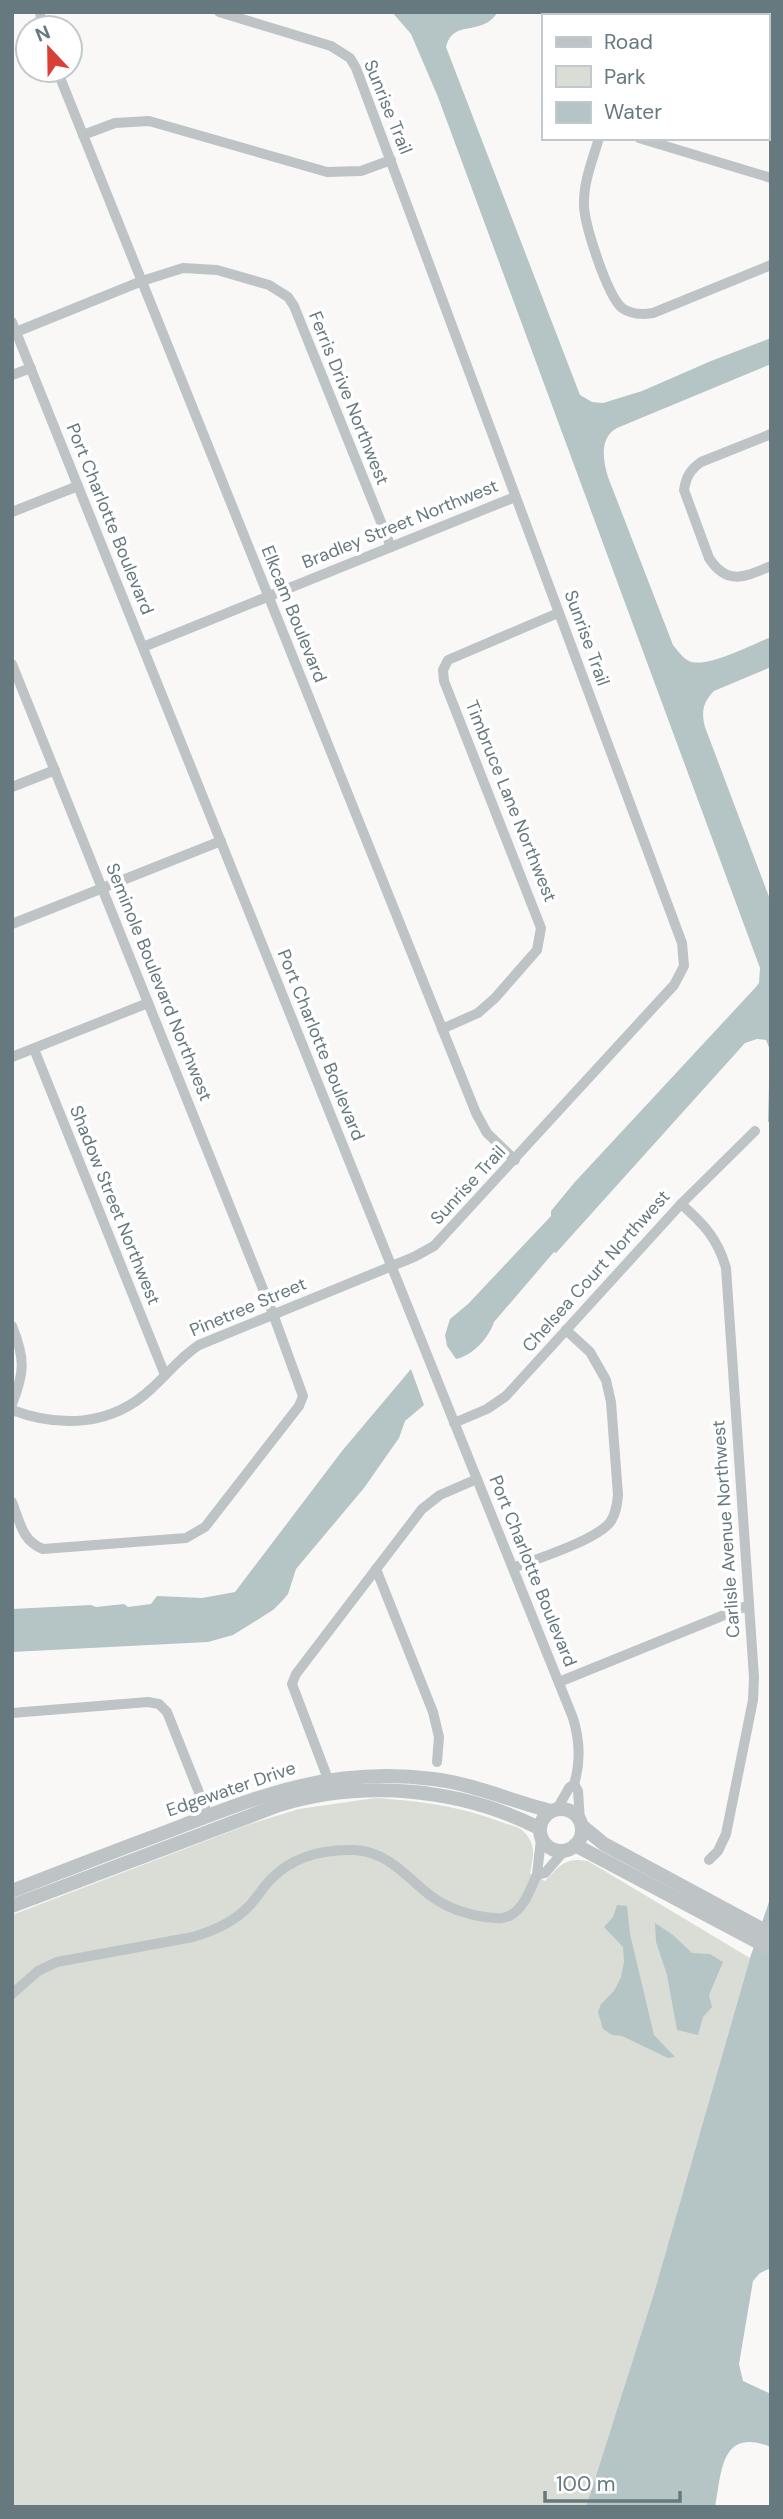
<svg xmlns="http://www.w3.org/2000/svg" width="783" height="2519" font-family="'DM Sans',sans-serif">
<rect width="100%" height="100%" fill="#f9f8f7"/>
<path fill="#daddd6" d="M375 1798C421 1801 460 1806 504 1823 510 1825 520 1827 524 1832 537 1845 533 1858 530 1873L545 1881C560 1865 565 1857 588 1861L750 1958 654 2293 586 2507H12V1915L250 1824 299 1809Z"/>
<g fill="#b5c5c5">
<path d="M392 12H498C481 38 453 18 446 47L580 395 592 402 603 403 642 391 711 361 771 338V364L617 428C599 438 603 460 608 477L673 645C677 650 683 658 689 661 706 669 753 644 771 637V667L714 691C703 702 701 712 705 727L771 902V1123L768 1122 770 1050 766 1040 757 1039 745 1043 556 1253 554 1252 494 1322C489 1338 472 1356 456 1359L447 1346 445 1335 450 1319 468 1304 551 1216V1211L574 1183 755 988 759 983 760 968 438 97 411 34Z"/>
<polygon points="411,1369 424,1405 405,1421 399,1438 364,1488 296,1569 288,1594 283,1600 273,1610 233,1635 208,1642 12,1652 12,1609 91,1605 96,1607 124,1604 128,1607 151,1604 157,1596 202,1598 235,1592 342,1451"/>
<path d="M771 1896V2169L769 2180 771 2194V2268L760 2273 753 2281 739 2364 743 2381 771 2394V2447C720 2427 722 2472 715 2507H586L654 2293 750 1958Z"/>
<polygon points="617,1905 627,1906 630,1934 654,2035 675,2057 668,2058 622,2036 612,2035 603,2029 598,2012 601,2004 614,1991 621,1977 624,1962 623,1947 604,1927 613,1917"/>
<polygon points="655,1923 673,1935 692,1953 710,1954 723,1962 709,1995 712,2007 703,2017 698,2035 677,2030 667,1975 656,1942"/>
</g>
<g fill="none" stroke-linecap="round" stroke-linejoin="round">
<g stroke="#bec4c6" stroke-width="10">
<polyline points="40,12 42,28"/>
<polyline points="701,12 713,16"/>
<polyline points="636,16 637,12"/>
<polyline points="767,32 771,33"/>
<polyline points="57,70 476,1113 487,1133 515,1160"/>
<polyline points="83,135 115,123 149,121 327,172 361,171 391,160"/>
<path d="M599 138C593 159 584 180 584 202 583 222 607 295 622 308 632 315 642 315 653 313L771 265"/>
<polyline points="639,138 771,178"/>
<path d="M12 322 573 1718C580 1741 581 1762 574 1784L569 1788 557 1809"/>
<polyline points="16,332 142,281 183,268 217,270 269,285 288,297 294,306 391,547"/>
<polyline points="12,375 31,368"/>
<path d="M771 434 701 462C690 470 686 477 684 490L709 558C727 586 745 577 771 566"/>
<polyline points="12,512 78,486"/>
<polyline points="143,647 515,497"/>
<path d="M12 664 273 1314 303 1396 299 1406 205 1527 186 1538 43 1549C22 1541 20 1522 12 1502"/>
<polyline points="12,787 55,770"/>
<polyline points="12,924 221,841"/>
<polyline points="442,1029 478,1013 495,998 537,950 541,928 444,681 443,670 448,660 558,613"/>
<polyline points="34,1049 165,1375"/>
<polyline points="12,1057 148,1003"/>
<path d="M681 1204C703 1223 718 1239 726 1268L754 1677 753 1700 726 1834 718 1851 709 1860"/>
<path d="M12 1326C25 1358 25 1372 12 1404"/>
<path d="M12 1410C60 1428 112 1426 151 1389 168 1374 180 1357 199 1345L414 1257 434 1246 674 985 684 966 682 943 356 68 350 58 331 46 219 12"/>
<polyline points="454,1423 487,1409 506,1396 681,1204 755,1131"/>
<path d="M513 1568C536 1559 598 1540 611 1521 616 1513 617 1505 618 1495L611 1402 606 1380 590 1352 566 1330"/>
<polyline points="376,1569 433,1712 439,1737 437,1762"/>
<polyline points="559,1682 749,1605"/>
<polyline points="12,1713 148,1702 159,1704 167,1712 208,1815"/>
<polyline points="328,1779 292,1684 296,1674 422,1509 440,1495 477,1479"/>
<polyline points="574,1784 578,1791 580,1820"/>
<polyline points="541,1839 537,1875 545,1873 564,1851"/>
<path d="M12 1994 38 1971 57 1962 193 1937C213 1931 233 1923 248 1907 257 1898 263 1887 272 1878 294 1856 324 1849 355 1850 389 1852 407 1878 431 1896 447 1908 465 1914 485 1917 494 1918 503 1920 511 1915 525 1907 530 1889 537 1875"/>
</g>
<g stroke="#bec4c6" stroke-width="14">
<circle cx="561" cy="1830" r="21"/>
<polyline points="582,1826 604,1844 771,1934"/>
<polyline points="575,1845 771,1949"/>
<path d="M12 1891C63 1871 115 1851 166 1832 259 1796 331 1766 433 1779 474 1784 511 1801 551 1811"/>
<path d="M12 1906 279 1805C364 1779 460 1788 539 1828"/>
</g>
</g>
<g text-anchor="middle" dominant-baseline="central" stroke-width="7" stroke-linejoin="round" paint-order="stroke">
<g font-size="18" fill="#66797f" stroke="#fff">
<text transform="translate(388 107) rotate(68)">Sunrise Trail</text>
<text transform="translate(349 398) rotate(68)">Ferris Drive Northwest</text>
<text transform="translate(110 519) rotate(68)">Port Charlotte Boulevard</text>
<text transform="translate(400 524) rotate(-22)">Bradley Street Northwest</text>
<text transform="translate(294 614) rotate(68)">Elkcam Boulevard</text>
<text transform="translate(587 638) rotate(70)">Sunrise Trail</text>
<text transform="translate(511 801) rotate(68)">Timbruce Lane Northwest</text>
<text transform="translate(159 982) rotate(68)">Seminole Boulevard Northwest</text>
<text transform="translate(321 1045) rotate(68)">Port Charlotte Boulevard</text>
<text transform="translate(468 1185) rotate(-47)">Sunrise Trail</text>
<text transform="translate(115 1205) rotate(68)">Shadow Street Northwest</text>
<text transform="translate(596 1271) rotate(-48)">Chelsea Court Northwest</text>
<text transform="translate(248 1307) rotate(-23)">Pinetree Street</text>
<text transform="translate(726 1529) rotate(-94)">Carlisle Avenue Northwest</text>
<text transform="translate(533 1571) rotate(68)">Port Charlotte Boulevard</text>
<text transform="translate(231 1789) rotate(-19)">Edgewater Drive</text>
</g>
</g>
<rect width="783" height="2519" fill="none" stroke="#66797f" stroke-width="28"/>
<rect x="542" y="14" width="228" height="126" fill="#ffffff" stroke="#c2c9cc" stroke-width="2"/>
<rect x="556" y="37" width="35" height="10" fill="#bec4c6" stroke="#c2c9cc" stroke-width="2"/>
<text x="604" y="49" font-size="21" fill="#66797f">Road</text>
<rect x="556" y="66" width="35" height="21" fill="#daddd6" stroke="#c2c9cc" stroke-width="2"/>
<text x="604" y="84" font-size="21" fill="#66797f">Park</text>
<rect x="556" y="102" width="35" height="21" fill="#b5c5c5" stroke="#c2c9cc" stroke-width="2"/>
<text x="604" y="119" font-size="21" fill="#66797f">Water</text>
<g transform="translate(49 49) rotate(338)"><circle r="33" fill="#ffffff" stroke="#c2c9cc" stroke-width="2"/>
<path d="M0-5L12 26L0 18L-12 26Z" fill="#d83f37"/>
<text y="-10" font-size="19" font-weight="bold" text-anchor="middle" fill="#66797f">N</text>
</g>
<path d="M545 2491v10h135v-10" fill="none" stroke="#66797f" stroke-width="3.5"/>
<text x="556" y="2491" font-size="21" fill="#66797f" stroke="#ffffff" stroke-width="5" paint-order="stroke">100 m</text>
</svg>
